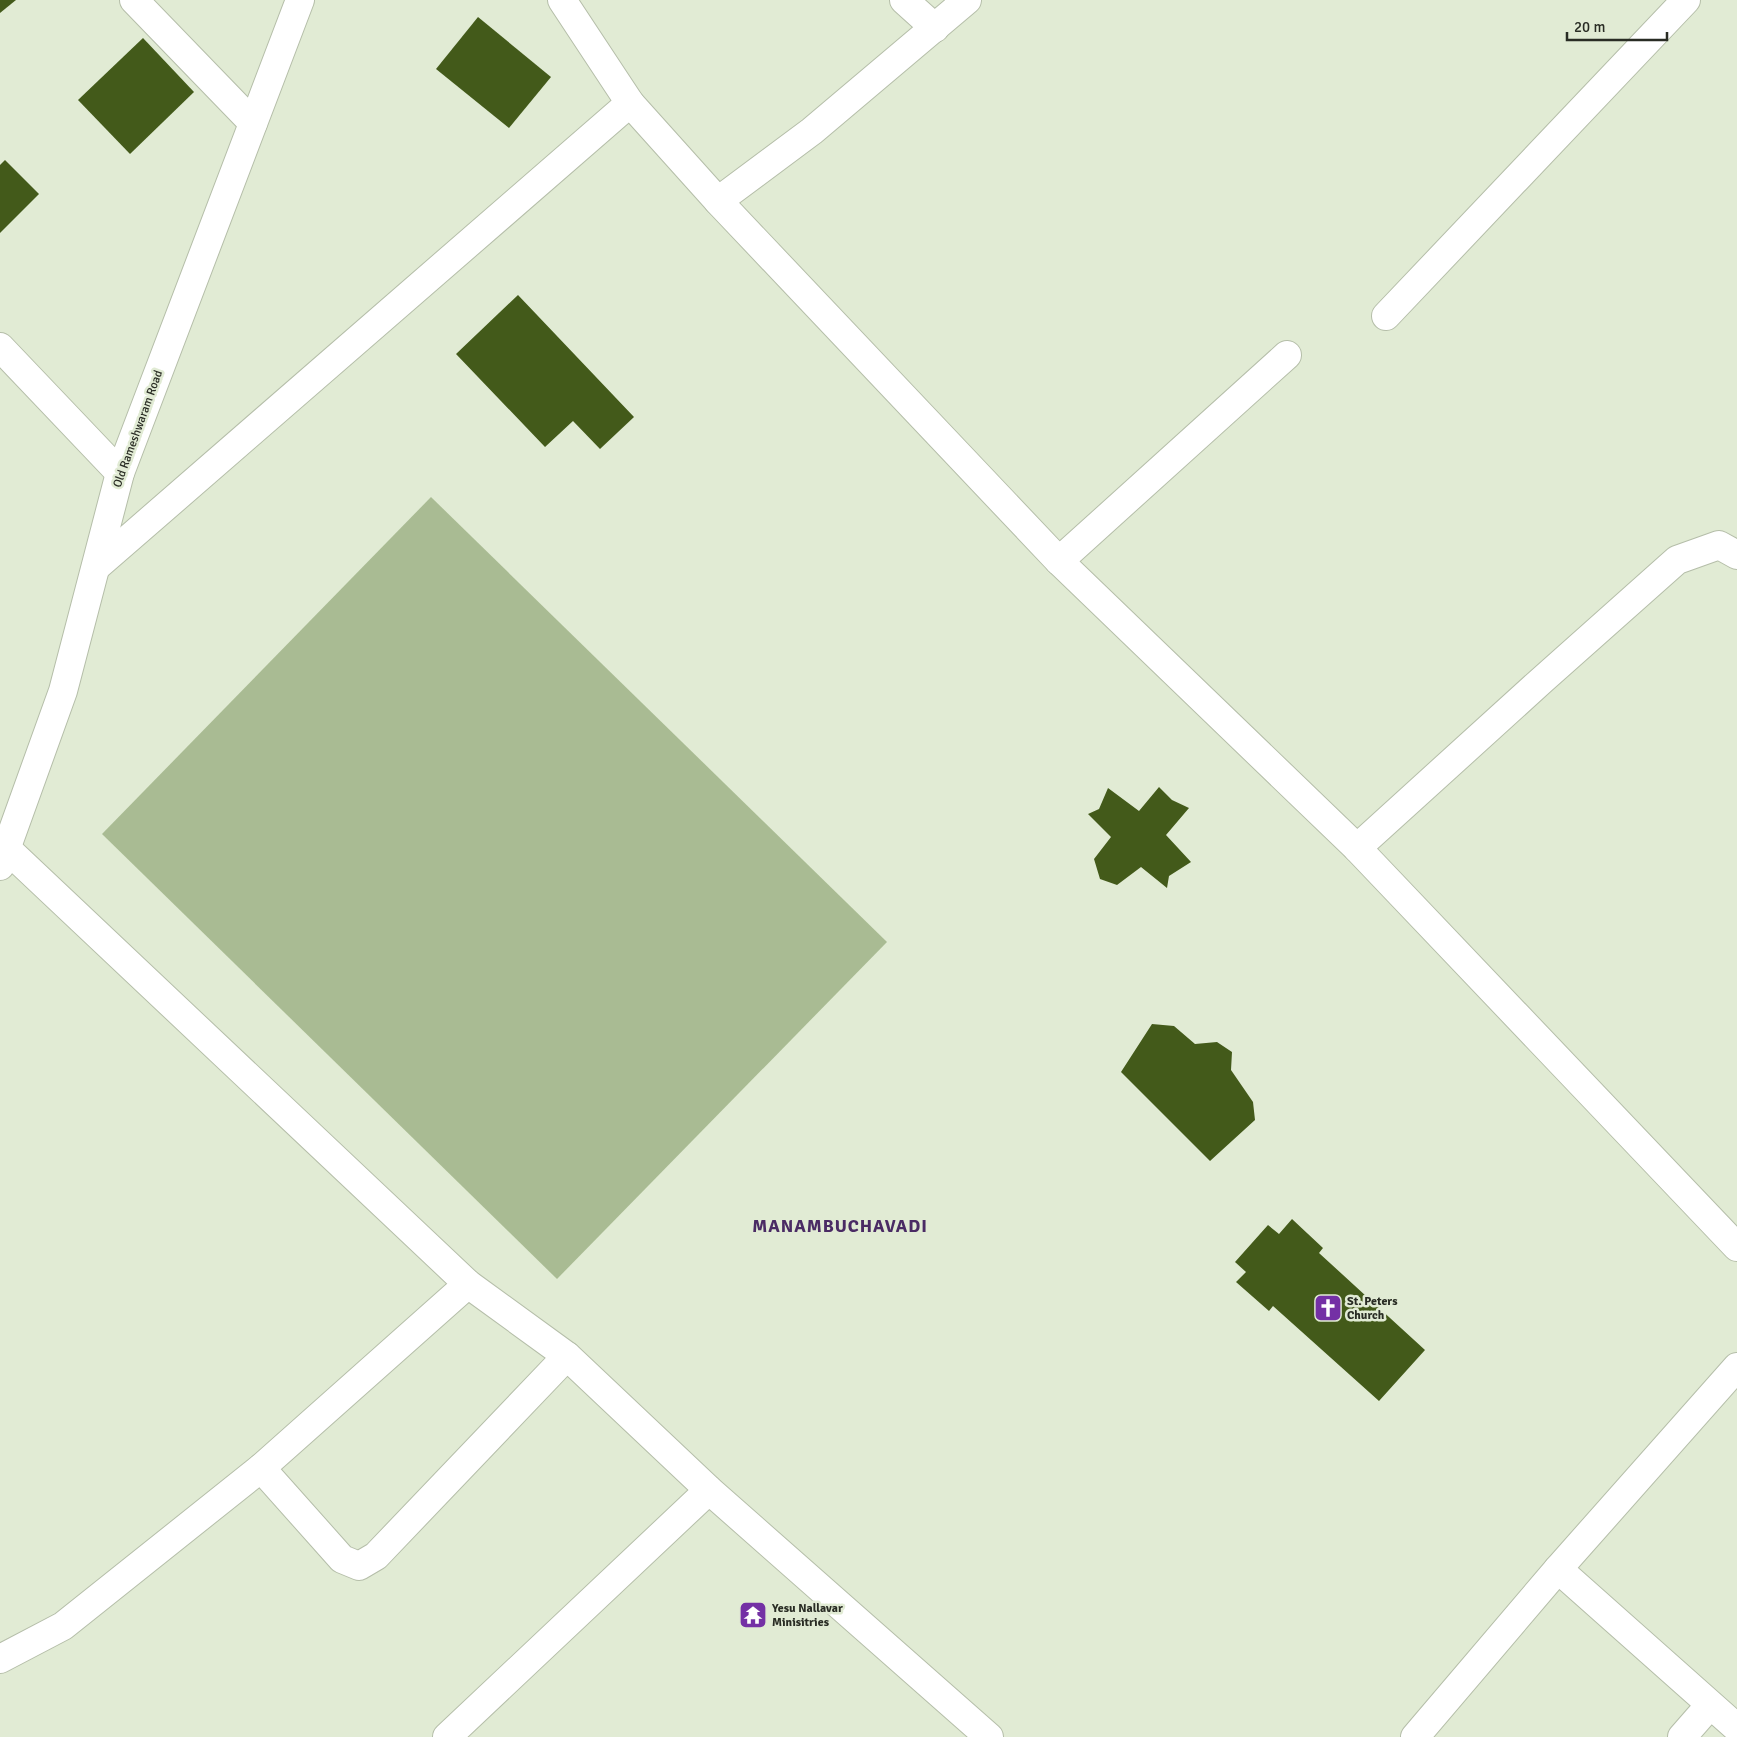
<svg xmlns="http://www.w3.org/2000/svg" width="1737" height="1737" font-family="Signika,sans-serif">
<rect width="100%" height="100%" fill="#e1ebd4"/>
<polygon fill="#a9bb93" points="431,497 887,942 557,1279 102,834"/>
<g fill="#435a1a">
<polygon points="0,0 16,0 0,13"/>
<polygon points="478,17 551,77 509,128 436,69"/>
<polygon points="143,38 194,92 130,154 78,100"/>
<polygon points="5,160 39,194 0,233 0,165"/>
<polygon points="518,295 634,417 600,449 573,421 545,447 456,354"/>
<polygon points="1159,787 1172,800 1189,808 1166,835 1191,862 1169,876 1167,888 1141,867 1117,885 1100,879 1094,859 1111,837 1088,814 1099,809 1108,788 1139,811"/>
<polygon points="1152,1024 1174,1026 1195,1044 1217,1042 1232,1052 1231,1070 1253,1102 1255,1120 1210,1161 1121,1072"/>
<polygon points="1292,1219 1323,1248 1319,1253 1425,1350 1379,1401 1273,1306 1269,1311 1236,1282 1246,1272 1235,1262 1268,1225 1279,1234"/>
</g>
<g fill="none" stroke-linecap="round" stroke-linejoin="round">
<defs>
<g id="minor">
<polyline points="134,0 253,123"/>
<polyline points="562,0 630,103 718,201 1059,561 1357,848 1737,1247"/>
<polyline points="904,0 935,28"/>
<polyline points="718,201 812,131 967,0"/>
<polyline points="1386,316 1686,0"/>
<polyline points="0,347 120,473"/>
<polyline points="1059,561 1287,355"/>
<polyline points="96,567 630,103"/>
<polyline points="1357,848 1541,681 1677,560 1719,545 1737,555"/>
<polyline points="7,849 468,1284 567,1356 709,1490 989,1737"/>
<polyline points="0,866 63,691 120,473 300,0"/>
<polyline points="261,1468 342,1559 359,1566 376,1556 567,1356"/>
<polyline points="1558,1569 1737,1728"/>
<polyline points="0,1659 63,1626 261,1468 468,1284"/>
<polyline points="447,1737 709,1490"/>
<polyline points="1415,1737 1558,1569 1737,1367"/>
<polyline points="1682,1737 1710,1705"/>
</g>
</defs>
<use href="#minor" stroke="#b5bea9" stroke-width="30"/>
<use href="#minor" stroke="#fff" stroke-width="28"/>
</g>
<defs>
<symbol id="church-square" viewBox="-11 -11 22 22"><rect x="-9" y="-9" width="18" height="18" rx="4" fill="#7430a5" stroke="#e1ebd4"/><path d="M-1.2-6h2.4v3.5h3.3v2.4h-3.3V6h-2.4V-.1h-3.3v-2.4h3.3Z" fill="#fff"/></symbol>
<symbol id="temple-square" viewBox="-11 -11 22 22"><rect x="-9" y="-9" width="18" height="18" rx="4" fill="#7430a5" stroke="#e1ebd4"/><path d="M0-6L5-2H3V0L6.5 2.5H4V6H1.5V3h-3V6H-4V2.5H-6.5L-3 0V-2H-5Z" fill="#fff"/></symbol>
</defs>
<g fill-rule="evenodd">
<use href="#church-square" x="1312" y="1292" width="32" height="32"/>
<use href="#temple-square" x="737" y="1599" width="32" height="32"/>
</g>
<g text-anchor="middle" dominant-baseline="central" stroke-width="5" stroke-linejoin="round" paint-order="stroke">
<g font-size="12" fill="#292c24" stroke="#e1ebd4">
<text transform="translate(138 429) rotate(-70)">Old Rameshwaram Road</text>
</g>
<g font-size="12" font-weight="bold" fill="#292c24" stroke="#e1ebd4" text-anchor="start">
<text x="1347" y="1301">St. Peters<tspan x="1347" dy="14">Church</tspan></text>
<text x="772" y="1608">Yesu Nallavar<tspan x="772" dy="14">Minisitries</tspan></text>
</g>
<g font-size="18" font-weight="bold" letter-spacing="1" fill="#4a2b64" stroke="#e1ebd4">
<text x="840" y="1226">MANAMBUCHAVADI</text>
</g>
</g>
<path d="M1567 32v8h100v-8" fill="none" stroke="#292c24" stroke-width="2.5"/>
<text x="1574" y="32" font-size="15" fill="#292c24" stroke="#e1ebd4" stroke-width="4" paint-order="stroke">20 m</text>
</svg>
